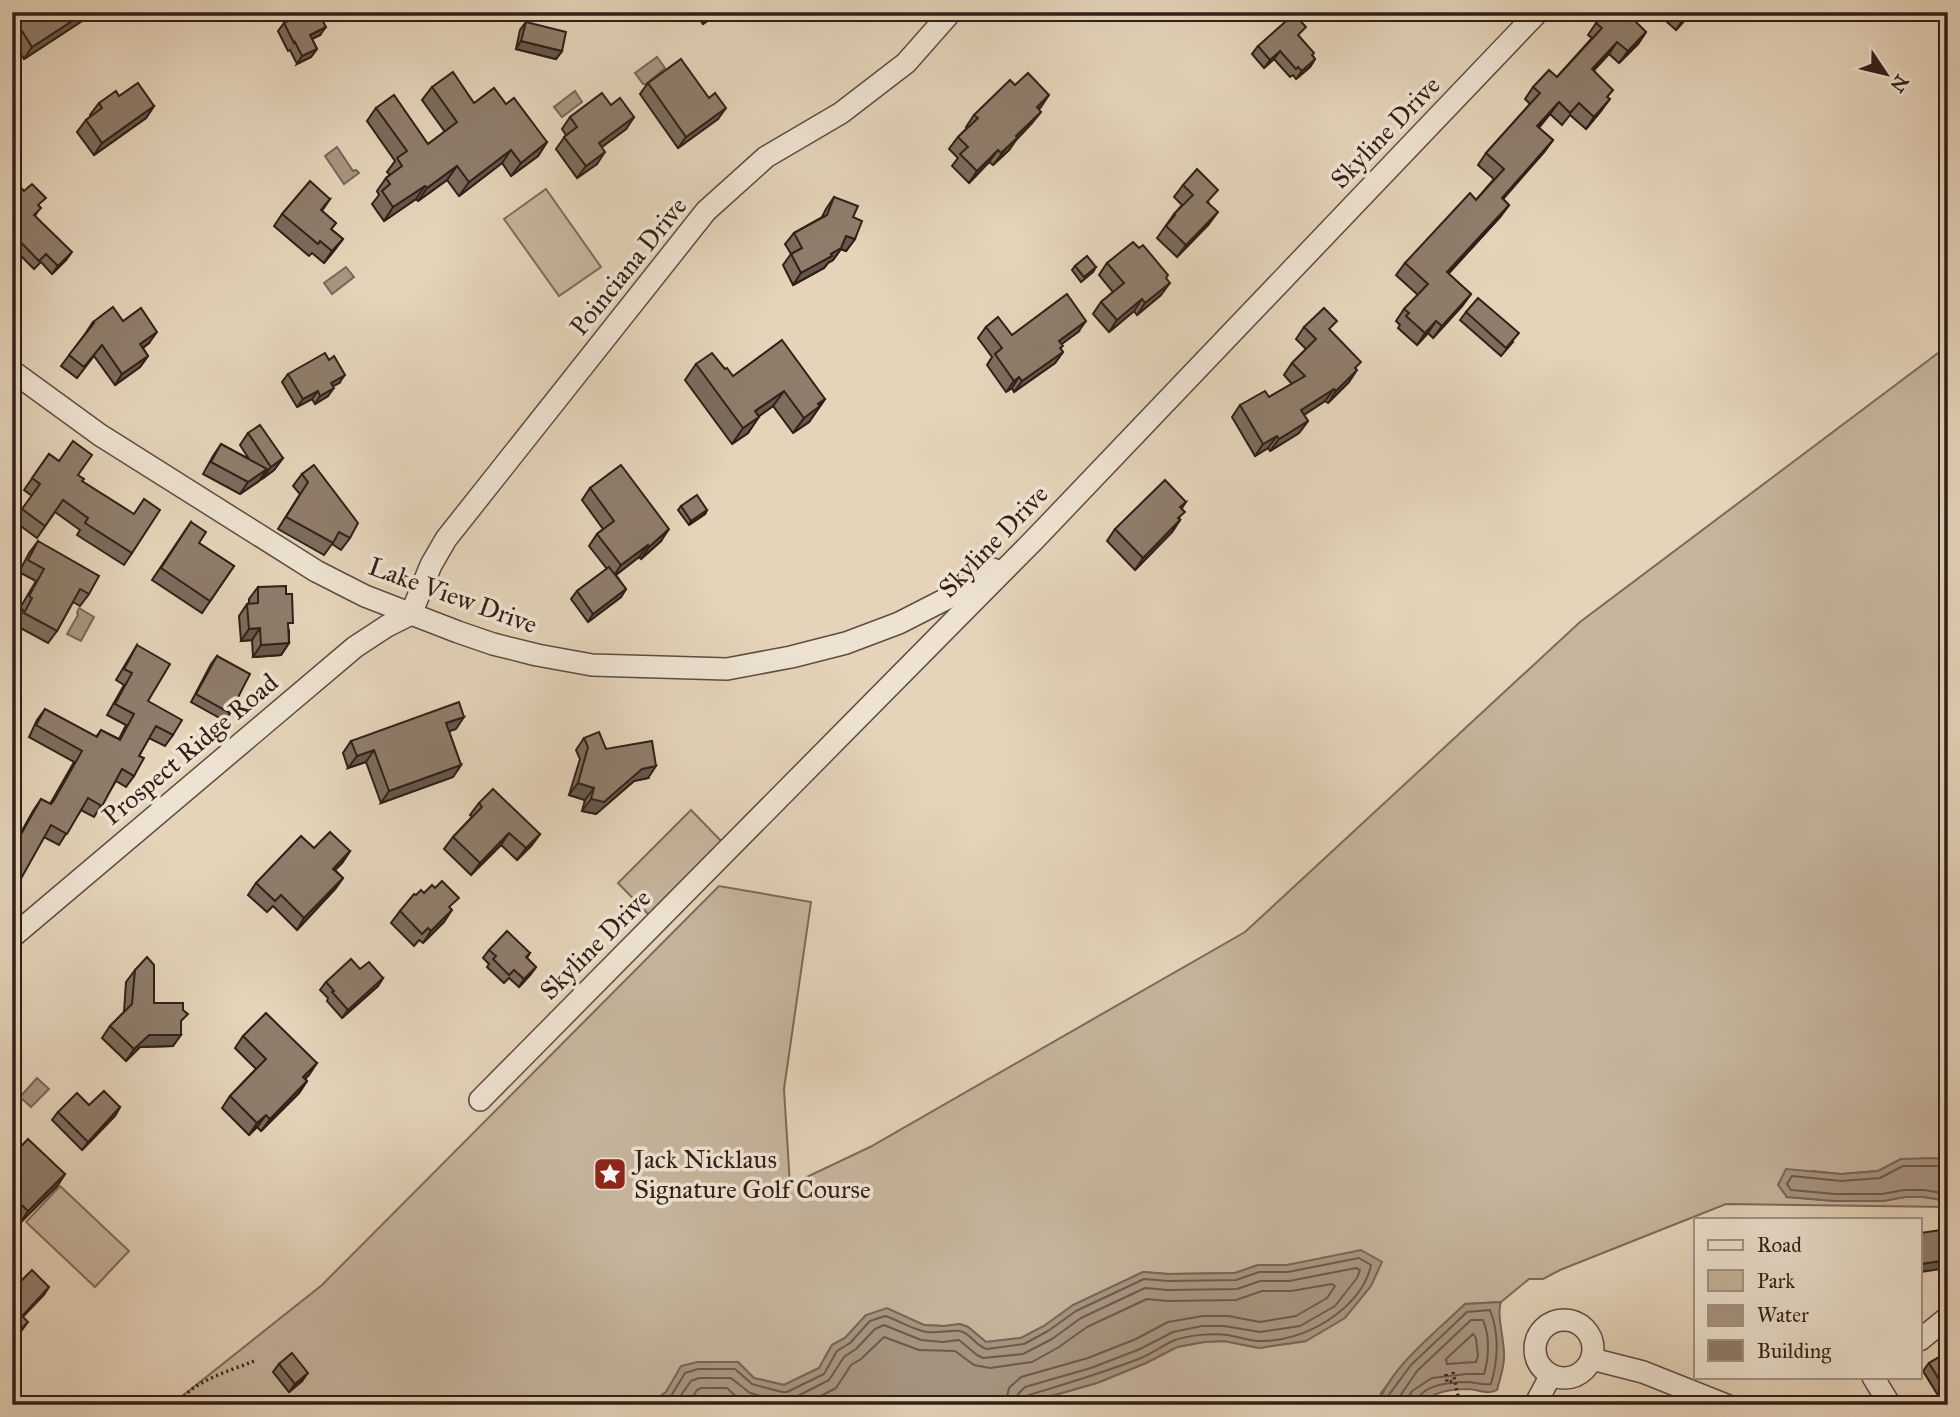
<svg xmlns="http://www.w3.org/2000/svg" width="1960" height="1417" font-family="'IM FELL Great Primer',serif">
<rect width="100%" height="100%" fill="#e5d4ba"/>
<filter id="stains"><feTurbulence type="fractalNoise" baseFrequency=".00286" numOctaves="4"/><feColorMatrix values="0 0 0 0 .2 0 0 0 0 .09 0 0 0 0 .02 0 0 0 .5 -.17"/></filter>
<radialGradient id="worn" r=".72"><stop offset=".6" stop-color="#630" stop-opacity="0"/><stop offset="1" stop-color="#630" stop-opacity=".3"/></radialGradient>
<g fill="#c6b59e" stroke="#7c6a5a" stroke-width="2">
<polygon points="546,189 601,267 559,296 504,219"/>
<polygon points="1948,344 1948,1159 1901,1159 1878,1171 1841,1174 1812,1171 1787,1197 1835,1201 1883,1201 1905,1197 1924,1197 1948,1201 1948,1207 1726,1204 1560,1270 1543,1279 1529,1279 1501,1302 1465,1304 1406,1361 1381,1393 1378,1405 1026,1405 1030,1402 1097,1383 1146,1363 1177,1347 1204,1342 1224,1341 1259,1348 1306,1341 1323,1259 1287,1265 1258,1265 1235,1273 1169,1274 1143,1272 1073,1305 1044,1326 1021,1338 986,1342 968,1327 960,1324 944,1326 924,1325 906,1318 866,1315 845,1338 832,1345 819,1368 784,1385 754,1378 738,1362 681,1367 666,1392 648,1405 171,1405 322,1285 719,886 811,902 784,1089 790,1185 870,1147 1245,932 1580,622 1938,353"/>
<polygon points="691,810 724,844 650,916 618,883"/>
<polygon points="60,1186 129,1251 95,1287 26,1222"/>
</g>
<g fill="#a89683" stroke="#786658" stroke-width="2">
<polygon points="657,57 665,68 646,84 643,84 635,73"/>
<polygon points="575,91 582,102 562,117 554,107"/>
<polygon points="337,147 353,171 356,170 359,173 344,184 325,156"/>
<polygon points="346,267 354,277 332,294 324,283"/>
<polygon points="79,608 94,617 81,641 67,634 78,615 77,613"/>
<polygon points="37,1078 49,1089 31,1107 20,1097"/>
<polygon points="1932,1158 1948,1159 1948,1201 1924,1197 1905,1197 1883,1201 1835,1201 1787,1197 1778,1185 1786,1169 1841,1174 1878,1171 1901,1159"/>
<polygon points="1361,1250 1382,1262 1371,1286 1345,1318 1306,1341 1259,1348 1224,1341 1204,1342 1177,1347 1146,1363 1097,1383 1030,1402 1026,1405 648,1405 666,1392 681,1366 697,1362 738,1362 754,1378 784,1385 819,1368 832,1345 845,1338 866,1315 887,1308 924,1325 944,1326 960,1324 968,1327 986,1342 1021,1338 1044,1326 1073,1305 1143,1272 1169,1274 1235,1273 1258,1265 1287,1265"/>
<path d="M1501 1302C1496 1316 1505 1340 1504 1357 1504 1368 1500 1379 1497 1390 1488 1395 1479 1390 1469 1389 1452 1389 1433 1391 1421 1405H1378C1389 1368 1437 1331 1465 1304Z"/>
</g>
<g fill="none" stroke-linecap="round" stroke-linejoin="round">
<g stroke="#6c5a4d" stroke-width="2">
<polyline points="1948,1166 1903,1166 1880,1178 1841,1181 1792,1176 1787,1184 1791,1190 1835,1194 1882,1194 1904,1190 1924,1190 1948,1194"/>
<polygon points="1473,1334 1476,1338 1478,1356 1476,1362 1447,1364 1446,1359"/>
<path d="M660 1405 671 1396 685 1373 698 1369H735L752 1384 782 1392H787L824 1374 837 1351 850 1343 870 1321 885 1316C899 1320 912 1330 927 1332 937 1333 952 1330 960 1331 971 1333 976 1347 987 1349L1024 1344 1048 1331 1076 1311 1144 1279 1168 1281 1236 1280 1259 1272H1288L1359 1258 1371 1265C1362 1309 1303 1343 1259 1341 1249 1341 1238 1337 1228 1335 1212 1333 1190 1335 1175 1340 1163 1345 1153 1353 1141 1358 1103 1373 1068 1383 1029 1395L1025 1399 1024 1405"/>
<polyline points="674,1405 691,1381 699,1378 731,1378 750,1393 780,1401 790,1400 829,1380 844,1357 856,1349 875,1329 884,1325 921,1340 943,1342 959,1340 977,1355 983,1358 1023,1354 1052,1339 1081,1318 1145,1288 1168,1290 1237,1289 1260,1281 1289,1281 1356,1268 1360,1270 1357,1278 1335,1306 1300,1326 1260,1332 1224,1326 1202,1326 1173,1332 1140,1349 1091,1368 1025,1387 1018,1394 1015,1405"/>
<polyline points="688,1405 697,1390 701,1388 727,1388 741,1401 754,1405"/>
<polyline points="804,1405 836,1388 851,1365 861,1359 884,1337 919,1350 955,1351 974,1365 990,1368 1032,1362 1059,1347 1087,1327 1147,1299 1168,1301 1236,1300 1262,1291 1291,1291 1332,1284 1335,1286 1327,1298 1296,1316 1260,1322 1228,1316 1203,1316 1168,1322 1136,1339 1088,1358 1021,1377 1009,1388 1005,1405"/>
<path d="M1385 1405 1388 1396 1411 1365 1467 1312 1490 1310C1499 1333 1498 1360 1491 1384 1484 1385 1477 1383 1469 1382 1452 1382 1419 1384 1416 1405"/>
<path d="M1394 1405 1417 1371 1471 1320H1483C1490 1336 1489 1357 1484 1374H1467L1432 1378 1412 1391 1408 1398V1405"/>
</g>
<defs>
<g id="minor">
<polyline points="12,371 100,435 316,571 365,596 458,632 493,644 537,655 592,665 727,669 791,657 846,643 899,623 948,598 993,569"/>
<polyline points="411,614 431,565 446,539 706,211 766,157 841,113 906,63 951,12"/>
<polyline points="12,937 355,647 387,626 411,614"/>
<polyline points="480,1100 1034,540 1538,12"/>
<circle cx="1564" cy="1349" r="29"/>
<polyline points="1920,1340 1948,1317"/>
<polyline points="1592,1359 1643,1372 1726,1405"/>
<polyline points="1873,1377 1890,1405"/>
<polyline points="1535,1405 1551,1375"/>
</g>
</defs>
<use href="#minor" stroke="#5e4c40" stroke-width="24"/>
<g stroke="#311f17" stroke-width="3.5" stroke-dasharray="2 3.5" stroke-linecap="butt">
<polyline points="1453,1372 1459,1401"/>
<polyline points="1446,1374 1447,1382 1455,1381"/>
<path d="M177 1405C193 1380 228 1372 254 1361"/>
</g>
<use href="#minor" stroke="#eee3d2" stroke-width="21"/>
</g>
<g fill="#7b6c5d" stroke="#311f17" stroke-width="2">
<polygon points="12,12 82,21 24,59 12,40"/>
<polygon points="694,12 720,12 703,24"/>
<polygon points="1606,12 1644,12 1635,22 1646,32 1638,44 1619,63 1609,54 1594,70 1608,98 1601,111 1586,129 1570,115 1562,125 1550,114 1539,128 1553,140 1544,152 1503,199 1509,205 1500,217 1448,274 1471,294 1462,306 1433,338 1428,333 1417,345 1398,328 1400,325 1396,321 1404,309 1418,295 1396,275 1405,263 1476,200 1494,179 1478,165 1486,153 1530,104 1525,99 1533,87 1557,77 1592,38 1588,35 1596,23"/>
<polygon points="1656,12 1692,12 1676,30"/>
<polygon points="526,22 562,51 556,59 516,49 520,30"/>
<polygon points="284,23 320,35 312,39 317,49 311,57 297,64 290,50 288,51 278,31"/>
<polygon points="1299,36 1315,59 1310,67 1296,79 1293,75 1290,77 1274,59 1264,68 1252,54 1258,46"/>
<polygon points="648,83 709,98 718,119 678,148 640,94"/>
<polygon points="432,87 474,103 506,104 547,142 538,156 511,176 502,163 459,196 447,180 418,201 416,199 384,221 372,204 379,195 377,191 386,178 390,175 387,172 395,161 367,121 376,108 428,144 445,132 422,100"/>
<polygon points="99,103 154,106 146,118 94,155 77,132 86,120 91,116 90,115"/>
<polygon points="611,105 634,117 626,129 602,147 597,164 577,178 556,149 566,135 562,129 570,117"/>
<polygon points="1041,107 1038,109 1032,123 1016,140 1009,150 993,165 989,162 969,183 952,166 958,158 949,149 958,137 967,128 966,127 974,115"/>
<polygon points="1183,185 1209,203 1209,224 1177,257 1157,238 1174,214 1182,205 1174,197"/>
<polygon points="12,189 40,207 35,216 66,260 52,274 41,262 34,269 12,247"/>
<polygon points="834,197 853,217 855,239 846,251 841,249 833,260 828,263 824,268 793,285 783,265 791,254 785,244 794,233 822,217 826,209"/>
<polygon points="330,199 322,211 336,223 331,229 343,239 324,263 312,253 309,256 274,226 282,214"/>
<polygon points="1107,263 1166,279 1161,295 1137,315 1134,311 1109,332 1093,314 1101,302 1113,292 1099,275"/>
<polygon points="1075,266 1096,267 1093,272 1081,282 1072,270"/>
<polygon points="1466,312 1513,342 1501,356 1460,320"/>
<polygon points="93,322 149,343 143,348 148,356 140,367 115,385 94,356 77,378 61,366 85,334"/>
<polygon points="986,327 1012,335 1078,332 1061,344 1061,349 1063,352 1055,363 1014,392 1012,388 1006,392 987,365 992,357 978,338"/>
<polygon points="1304,327 1330,331 1356,369 1349,382 1328,403 1325,401 1304,415 1308,421 1299,433 1270,451 1268,448 1255,456 1232,417 1240,405 1269,397 1292,384 1284,375 1292,363 1306,349 1296,339"/>
<polygon points="696,364 725,369 733,376 825,399 809,422 793,433 773,406 759,416 748,433 732,444 685,380"/>
<polygon points="288,374 339,383 333,386 328,396 315,404 312,399 297,407 282,382"/>
<polygon points="248,433 283,458 274,470 262,479 262,477 259,481 240,494 203,474 213,456 221,444 249,459 240,445"/>
<polygon points="49,454 78,475 132,553 124,565 77,535 80,530 55,512 37,538 14,521 32,496 24,490"/>
<polygon points="302,474 350,538 341,550 332,544 324,555 278,529 300,494 293,486"/>
<polygon points="590,488 661,541 641,559 639,557 616,575 626,589 621,597 588,622 571,599 577,591 607,569 589,546 597,534 603,529 582,500"/>
<polygon points="1186,502 1182,508 1179,520 1180,520 1172,532 1135,570 1107,541 1115,529"/>
<polygon points="681,506 707,510 705,514 689,525 678,510"/>
<polygon points="191,522 199,543 234,566 202,613 152,580"/>
<polygon points="38,541 89,594 80,606 73,602 57,631 48,643 15,625 23,610 20,608 36,581 19,572 29,553"/>
<polygon points="258,587 289,630 289,643 281,655 253,657 252,640 241,641 239,616 247,604 249,603 249,599"/>
<polygon points="137,645 148,701 173,735 165,746 149,738 139,756 134,776 126,787 116,781 94,817 81,810 59,845 44,837 12,892 12,832 19,836 33,811 41,799 50,804 74,762 29,737 37,720 45,709 96,737 101,730 119,739 126,725 107,715 124,685 116,680"/>
<polygon points="217,656 230,713 225,721 191,702 211,664"/>
<polygon points="456,729 449,731 461,765 453,777 381,803 366,762 348,768 343,753 351,741"/>
<polygon points="584,738 606,749 648,778 634,781 596,814 582,811 585,800 569,795 580,759 576,750"/>
<polygon points="479,803 540,834 531,846 517,860 501,845 471,875 444,849 453,837 472,817 470,815"/>
<polygon points="314,848 350,851 342,863 335,870 343,878 335,889 297,930 273,906 267,912 248,895 256,883"/>
<polygon points="424,893 451,909 444,922 423,943 419,940 414,946 391,923 400,911 416,895"/>
<polygon points="489,950 530,953 527,958 536,967 530,975 519,987 509,978 504,983 487,967 489,964 483,958"/>
<polygon points="135,970 154,1003 181,1024 173,1046 140,1047 126,1061 102,1038 110,1026 124,1012 126,982"/>
<polygon points="383,978 378,986 342,1018 327,1001 328,998 320,990 326,982"/>
<polygon points="243,1036 317,1063 305,1078 307,1081 299,1093 261,1131 257,1127 249,1135 222,1108 230,1096 256,1069 235,1048"/>
<polygon points="89,1105 120,1107 115,1116 82,1150 52,1120 58,1112"/>
<polygon points="12,1156 65,1174 57,1186 20,1223 12,1216"/>
<polygon points="1948,1352 1948,1405 1944,1405 1923,1371 1929,1363"/>
<polygon points="279,1364 302,1381 289,1392 273,1372"/>
</g>
<g fill="#64584c" stroke="#311f17" stroke-width="2">
<polygon points="86,12 89,12 82,21 24,59 32,47"/>
<polygon points="711,12 720,12 703,24"/>
<polygon points="1690,12 1692,12 1676,30 1684,18"/>
<polygon points="326,27 320,35 304,43 310,35"/>
<polygon points="1646,32 1638,44 1619,63 1628,51"/>
<polygon points="521,41 562,51 556,59 516,49"/>
<polygon points="1617,42 1609,54 1584,81 1592,69"/>
<polygon points="317,49 311,57 297,64 302,56"/>
<polygon points="1280,51 1274,59 1264,68 1270,60"/>
<polygon points="1315,59 1310,67 1296,79 1302,71"/>
<polygon points="1049,95 1041,107 1028,119 1037,107"/>
<polygon points="1610,99 1601,111 1586,129 1594,117"/>
<polygon points="1559,102 1550,114 1529,138 1537,126"/>
<polygon points="154,106 146,118 94,155 102,143"/>
<polygon points="726,108 718,119 678,148 686,137"/>
<polygon points="1041,112 1032,123 1016,140 1009,150 993,165 1016,136"/>
<polygon points="634,117 626,129 591,155 599,143"/>
<polygon points="1553,140 1544,152 1493,210 1502,198"/>
<polygon points="547,142 538,156 511,176 521,163"/>
<polygon points="511,150 502,163 459,196 469,182"/>
<polygon points="998,150 989,162 969,183 977,171"/>
<polygon points="605,152 597,164 577,178 586,166"/>
<polygon points="457,166 447,180 418,201 427,188"/>
<polygon points="425,186 416,199 384,221 393,207"/>
<polygon points="1509,205 1500,217 1439,284 1447,272"/>
<polygon points="1218,212 1209,224 1177,257 1186,245"/>
<polygon points="846,236 855,239 846,251 841,249 833,260 828,263 824,268 793,285 801,273"/>
<polygon points="343,239 334,251 324,263 332,251"/>
<polygon points="72,252 66,260 52,274 58,266"/>
<polygon points="1170,283 1161,295 1137,315 1145,303"/>
<polygon points="1471,294 1462,306 1433,338 1442,326"/>
<polygon points="1142,299 1134,311 1109,332 1117,320"/>
<polygon points="1086,321 1078,332 1051,352 1059,341"/>
<polygon points="1436,321 1428,333 1417,345 1425,333"/>
<polygon points="157,332 149,343 132,355 140,344"/>
<polygon points="1063,352 1055,363 1014,392 1022,381"/>
<polygon points="148,356 140,367 115,385 122,374"/>
<polygon points="1357,370 1349,382 1328,403 1336,391"/>
<polygon points="345,375 339,383 325,391 331,383"/>
<polygon points="1019,377 1012,388 1006,392 1014,381"/>
<polygon points="334,388 328,396 315,404 320,396"/>
<polygon points="1334,389 1325,401 1293,422 1301,410"/>
<polygon points="318,391 312,399 297,407 303,399"/>
<polygon points="784,391 773,406 744,427 755,411"/>
<polygon points="825,399 809,422 793,433 804,418"/>
<polygon points="759,417 748,433 732,444 743,428"/>
<polygon points="1308,421 1299,433 1270,451 1279,439"/>
<polygon points="1277,436 1268,448 1255,456 1263,444"/>
<polygon points="283,458 274,470 262,479 271,467"/>
<polygon points="267,469 259,481 240,494 248,482"/>
<polygon points="707,510 705,514 689,525 691,521"/>
<polygon points="1180,520 1172,532 1135,570 1143,558"/>
<polygon points="669,529 661,541 641,559 649,547"/>
<polygon points="648,545 639,557 613,577 621,565"/>
<polygon points="626,589 621,597 588,622 593,614"/>
<polygon points="260,628 252,640 241,641 249,629"/>
<polygon points="289,643 281,655 253,657 261,645"/>
<polygon points="464,717 456,729 438,735 446,723"/>
<polygon points="374,750 366,762 348,768 357,756"/>
<polygon points="461,765 453,777 381,803 389,791"/>
<polygon points="656,766 648,778 634,781 596,814 582,811 591,799 642,769"/>
<polygon points="578,783 594,788 585,800 569,795"/>
<polygon points="509,833 501,845 471,875 480,863"/>
<polygon points="540,834 531,846 517,860 526,848"/>
<polygon points="350,851 342,863 325,880 333,869"/>
<polygon points="343,878 335,889 297,930 304,918"/>
<polygon points="452,910 444,922 423,943 431,931"/>
<polygon points="536,967 530,975 519,987 524,979"/>
<polygon points="383,978 378,986 342,1018 348,1010"/>
<polygon points="149,1035 181,1035 173,1046 140,1047 126,1061 134,1049"/>
<polygon points="317,1063 309,1075 295,1089 303,1077"/>
<polygon points="307,1081 299,1093 261,1131 270,1119"/>
<polygon points="120,1107 115,1116 82,1150 88,1142"/>
<polygon points="266,1115 257,1127 249,1135 257,1123"/>
<polygon points="65,1174 57,1186 20,1223 28,1211"/>
<polygon points="1948,1260 1948,1268 1920,1272 1920,1264"/>
<polygon points="49,1287 44,1295 16,1324 22,1316"/>
<polygon points="28,1322 22,1330 12,1340 15,1335"/>
<polygon points="308,1373 302,1381 289,1392 295,1384"/>
</g>
<g fill="#8f7d6c" stroke="#311f17" stroke-width="2">
<polygon points="12,12 86,12 32,47 12,15"/>
<polygon points="306,12 318,12 326,27 310,35 317,49 302,56 295,42 294,43 284,23"/>
<polygon points="1606,12 1641,12 1634,20 1646,32 1628,51 1617,42 1592,69 1613,90 1607,97 1610,99 1594,117 1579,103 1570,113 1559,102 1537,126 1553,140 1502,198 1509,205 1447,272 1471,294 1442,326 1436,321 1425,333 1406,316 1409,313 1404,309 1428,284 1405,263 1470,193 1476,200 1504,169 1486,153 1540,93 1533,87 1549,70 1557,77 1602,28 1596,23"/>
<polygon points="1678,12 1690,12 1684,18"/>
<polygon points="1294,14 1306,27 1298,35 1314,53 1312,55 1315,59 1302,71 1298,67 1296,69 1280,51 1270,60 1258,46"/>
<polygon points="526,22 566,32 562,51 521,41"/>
<polygon points="681,59 709,98 715,93 726,108 686,137 648,83"/>
<polygon points="453,72 474,103 494,88 506,104 514,98 547,142 521,163 511,150 469,182 457,166 427,188 425,186 393,207 382,191 390,184 386,178 402,166 397,158 407,151 376,108 394,95 428,144 457,122 432,87"/>
<polygon points="1028,73 1049,95 1037,107 1041,112 1016,136 1017,138 1001,153 998,150 977,171 960,154 968,147 958,137 978,118 974,115 1010,80 1015,85"/>
<polygon points="138,83 154,106 102,143 86,120 102,108 99,103 116,91 119,96"/>
<polygon points="602,93 611,105 620,98 634,117 599,143 605,152 586,166 564,137 577,127 570,117"/>
<polygon points="1197,169 1218,190 1207,202 1218,212 1186,245 1166,226 1175,215 1174,214 1193,195 1183,185"/>
<polygon points="310,181 330,199 321,210 336,223 331,229 343,239 332,251 320,241 318,244 282,214"/>
<polygon points="17,184 24,191 32,184 46,198 38,205 41,208 34,215 72,252 58,266 46,254 39,261 12,233 12,189"/>
<polygon points="834,197 858,206 853,217 862,221 855,239 846,236 841,248 831,254 832,256 801,273 791,254 802,248 794,233 827,215"/>
<polygon points="1133,242 1139,248 1143,245 1168,275 1166,278 1170,283 1145,303 1142,299 1117,320 1101,302 1124,283 1107,263"/>
<polygon points="1087,256 1096,267 1084,277 1075,266"/>
<polygon points="1067,294 1086,321 1059,341 1063,346 1060,348 1063,352 1022,381 1019,377 1014,381 995,354 1002,348 986,327 998,317 1012,335"/>
<polygon points="1478,298 1519,333 1506,348 1466,312"/>
<polygon points="113,307 123,321 141,308 157,332 140,344 148,356 122,374 102,345 84,367 69,355 94,323 93,322"/>
<polygon points="1324,308 1337,321 1329,329 1361,362 1355,368 1357,370 1336,391 1334,389 1301,410 1308,421 1279,439 1277,436 1263,444 1240,405 1265,391 1269,397 1305,376 1292,363 1316,339 1304,327"/>
<polygon points="782,340 825,399 818,404 820,406 804,418 784,391 755,411 759,417 743,428 696,364 712,353 725,369 727,368 733,376"/>
<polygon points="325,353 329,360 334,356 345,375 331,383 334,388 320,396 318,391 303,399 288,374"/>
<polygon points="260,425 283,458 271,467 248,433"/>
<polygon points="73,441 92,455 78,475 84,479 82,481 134,514 144,499 160,510 132,553 85,523 88,518 63,500 45,526 22,509 40,484 32,478 49,454 59,461"/>
<polygon points="221,444 267,469 248,482 211,462"/>
<polygon points="314,465 358,523 350,538 339,532 333,543 286,517 308,482 302,474"/>
<polygon points="621,465 669,529 649,547 648,545 621,565 597,534 614,521 590,488"/>
<polygon points="1165,480 1186,502 1180,507 1185,512 1178,518 1180,520 1143,558 1115,529"/>
<polygon points="697,495 707,510 691,521 681,506"/>
<polygon points="191,522 206,532 199,543 234,566 210,601 161,568"/>
<polygon points="38,541 99,576 89,594 80,589 57,631 24,613 32,598 29,596 44,569 28,560"/>
<polygon points="609,567 626,589 593,614 577,591"/>
<polygon points="286,586 286,594 292,594 293,623 288,623 289,643 261,645 260,628 249,629 247,604 258,603 258,587"/>
<polygon points="137,645 170,664 148,701 182,720 173,735 156,726 139,756 144,758 134,776 122,769 102,806 88,798 67,834 51,825 18,884 12,881 12,832 20,836 41,799 51,804 53,802 82,751 36,725 45,709 97,737 101,730 120,740 134,714 115,704 132,673 124,669"/>
<polygon points="217,656 250,674 230,713 196,694"/>
<polygon points="459,702 464,717 446,723 461,765 389,791 374,750 357,756 351,741"/>
<polygon points="599,732 606,749 652,741 656,766 642,769 604,802 591,799 594,788 578,783 588,747 584,738"/>
<polygon points="493,789 540,834 526,848 509,833 480,863 453,837 482,807 479,803"/>
<polygon points="330,832 350,851 333,869 343,878 304,918 281,895 275,901 256,883 301,836 314,848"/>
<polygon points="442,881 459,898 449,907 452,910 431,931 428,928 422,934 400,911 414,894 416,895 421,890 424,893 432,885 435,888"/>
<polygon points="507,931 530,953 526,957 536,967 524,979 514,970 509,975 493,959 496,956 489,950"/>
<polygon points="147,957 154,965 154,1003 183,1003 183,1010 188,1014 181,1021 181,1035 149,1035 134,1049 110,1026 132,1004 135,970"/>
<polygon points="351,959 360,969 369,962 383,978 348,1010 332,992 334,991 326,982"/>
<polygon points="266,1013 317,1063 303,1077 307,1081 270,1119 266,1115 257,1123 230,1096 266,1059 243,1036"/>
<polygon points="104,1091 120,1107 88,1142 58,1112 77,1093 89,1105"/>
<polygon points="28,1139 65,1174 28,1211 12,1196 12,1156"/>
<polygon points="1948,1229 1948,1260 1920,1264 1920,1233"/>
<polygon points="32,1270 49,1287 22,1316 28,1322 15,1335 12,1332 12,1290"/>
<polygon points="1948,1352 1948,1394 1929,1363"/>
<polygon points="292,1353 308,1373 295,1384 279,1364"/>
</g>
<defs>
<symbol id="sight-square" viewBox="-11 -11 22 22"><rect x="-9" y="-9" width="18" height="18" rx="4" fill="#8f2418" stroke="#eee3d2"/><path d="M0-6L1.8-2.2L6-1.7L2.9 1.2L3.7 5.4L0 3.3L-3.7 5.4L-2.9 1.2L-6-1.7L-1.8-2.2Z" fill="#fff"/></symbol>
</defs>
<g fill-rule="evenodd">
<use href="#sight-square" x="591" y="1155" width="38" height="38"/>
</g>
<g text-anchor="middle" dominant-baseline="central" stroke-width="7" stroke-linejoin="round" paint-order="stroke">
<g font-size="26" fill="#311f17" stroke="#eee3d2">
<text transform="translate(1385 132) rotate(-46)">Skyline Drive</text>
<text transform="translate(628 266) rotate(-51)">Poinciana Drive</text>
<text transform="translate(993 541) rotate(-46)">Skyline Drive</text>
<text transform="translate(453 595) rotate(20)">Lake View Drive</text>
<text transform="translate(190 749) rotate(-40)">Prospect Ridge Road</text>
<text transform="translate(595 944) rotate(-45)">Skyline Drive</text>
</g>
<g font-size="26" fill="#311f17" stroke="#eee3d2" text-anchor="start">
<text x="634" y="1159">Jack Nicklaus<tspan x="634" dy="30">Signature Golf Course</tspan></text>
</g>
</g>
<rect width="1960" height="1417" fill="none" stroke="#e5d4ba" stroke-width="42"/>
<rect x="14" y="14" width="1932" height="1389" fill="none" stroke="#311f17" stroke-width="3.5"/>
<rect x="21" y="21" width="1918" height="1375" fill="none" stroke="#311f17" stroke-width="2"/>
<rect x="1694" y="1218" width="228" height="161" fill="#eee3d2" stroke="#a29587" stroke-width="2"/>
<rect x="1708" y="1240" width="35" height="10" fill="#eee3d2" stroke="#a29587" stroke-width="2"/>
<text x="1757" y="1252" font-size="21" fill="#311f17">Road</text>
<rect x="1708" y="1270" width="35" height="21" fill="#c6b59e" stroke="#a29587" stroke-width="2"/>
<text x="1757" y="1288" font-size="21" fill="#311f17">Park</text>
<rect x="1708" y="1305" width="35" height="21" fill="#a89683" stroke="#a29587" stroke-width="2"/>
<text x="1757" y="1322" font-size="21" fill="#311f17">Water</text>
<rect x="1708" y="1340" width="35" height="21" fill="#8f7d6c" stroke="#a29587" stroke-width="2"/>
<text x="1757" y="1358" font-size="21" fill="#311f17">Building</text>
<g transform="translate(1886 74) rotate(125)" stroke="#eee3d2" stroke-width="5" paint-order="stroke">
<path d="M0-5L12 26L0 18L-12 26Z" fill="#311f17"/>
<text y="-10" font-size="19" font-weight="bold" text-anchor="middle" fill="#311f17">N</text>
</g>
<rect width="100%" height="100%" filter="url(#stains)"/>
<rect width="100%" height="100%" fill="url(#worn)"/>
</svg>
